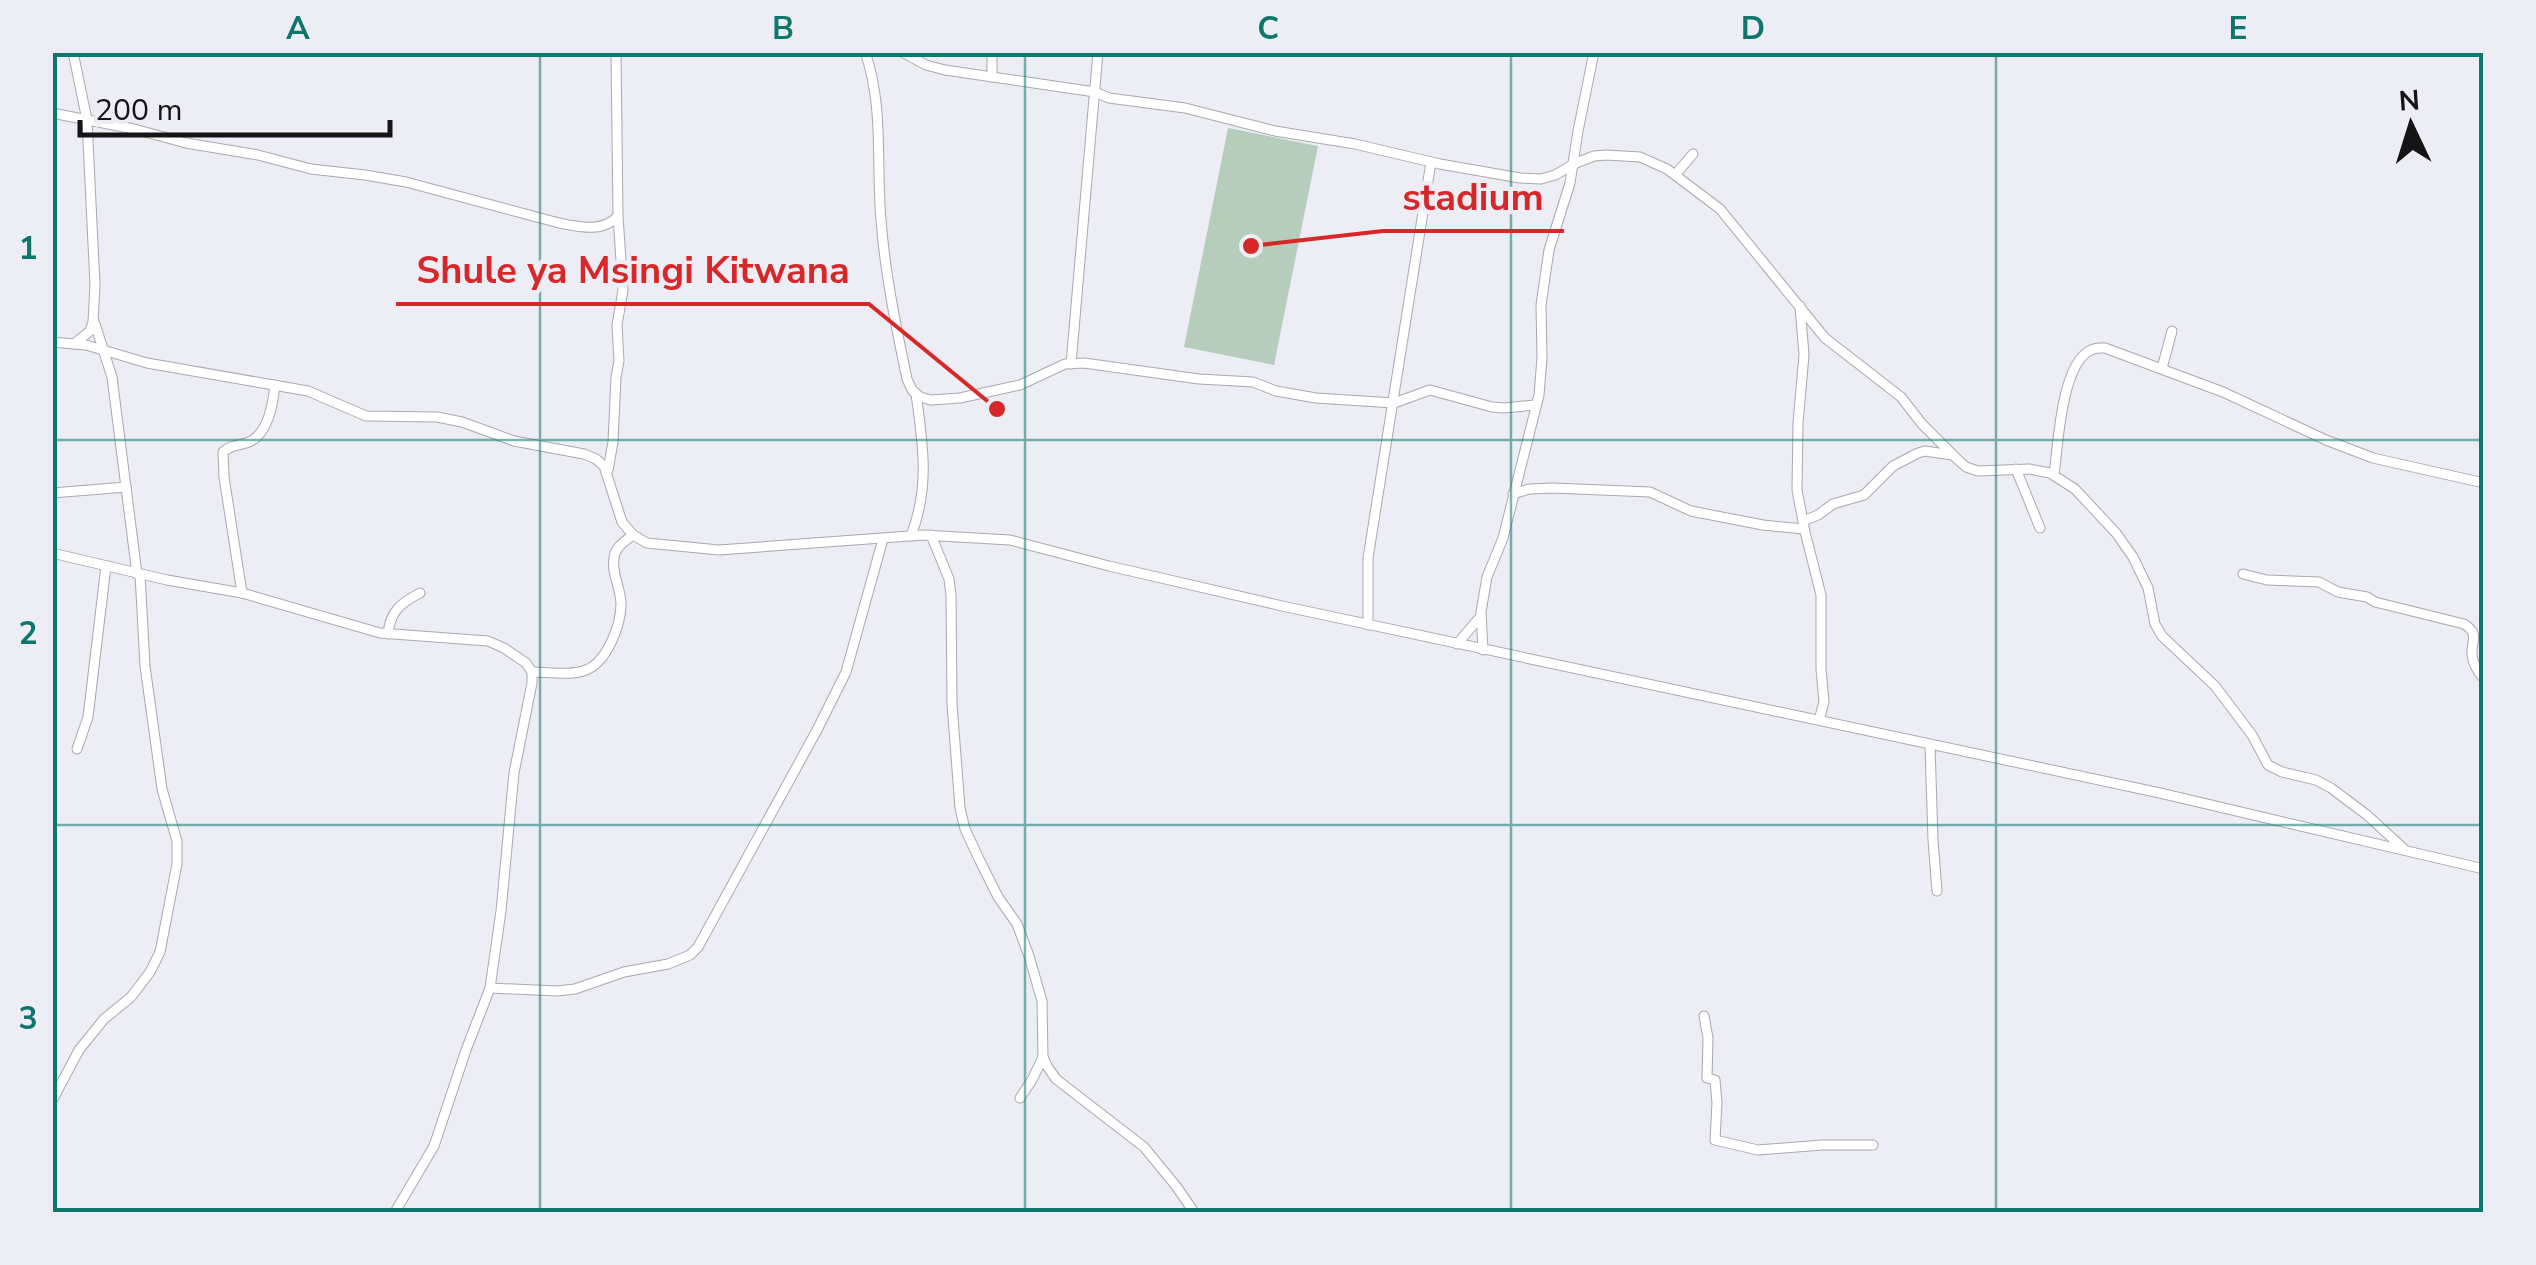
<svg xmlns="http://www.w3.org/2000/svg" width="2536" height="1265" font-family="'Nunito Sans',sans-serif">
<rect width="100%" height="100%" fill="#ededf6"/>
<polygon fill="#b6cdbc" points="1228,128 1318,146 1274,365 1184,347"/>
<g fill="none" stroke-linecap="round" stroke-linejoin="round">
<defs>
<g id="street">
<polyline points="73,52 87,120 95,285 93,322 90,331 74,344"/>
<path d="M865 52C884 105 876 165 881 220 885 274 896 326 907 379L912 390 920 397 931 400 960 398 1020 385 1065 364 1084 363 1199 379 1253 382 1276 391 1316 398 1394 403 1430 390 1492 407 1504 408 1535 405"/>
<polyline points="902,52 926,65 945,70 1095,92 1109,98 1185,108 1275,131 1355,144 1440,164 1520,178 1541,179 1555,175 1576,163 1594,156 1606,155 1640,157 1667,169 1720,209 1825,338 1901,397 1922,424 1957,459 1966,467 1978,471 2029,469 2050,473 2075,489 2116,533 2133,557 2148,588 2155,624 2162,636 2215,686 2252,735 2268,765 2282,772 2316,780 2331,788 2367,815 2403,848"/>
<polyline points="992,77 992,52"/>
<path d="M52 113 134 129 186 143 258 155 311 169 365 175 406 182 559 223C580 227 603 233 618 216"/>
<polyline points="1675,175 1693,154"/>
<polyline points="1800,306 1804,355 1798,423 1797,490 1805,532 1821,595 1821,669 1824,702 1819,720"/>
<polyline points="94,321 112,377 137,574"/>
<polyline points="52,342 86,345 147,363 308,391 366,416 437,417 462,422 514,441 584,454 596,459 604,466 622,522 633,535 647,543 719,550 923,535 1010,540 1109,566 1282,606 2160,793 2484,869"/>
<polyline points="1071,364 1098,52"/>
<polyline points="2162,368 2172,331"/>
<polyline points="2016,469 2040,528"/>
<polyline points="608,470 613,442 616,377 619,361 617,325 623,290 618,216 616,52"/>
<path d="M2054 475C2058 446 2061 367 2089 351 2095 347 2099 348 2105 348L2223 392 2326 440 2373 458 2484 483"/>
<polyline points="52,493 126,487"/>
<polyline points="1513,494 1529,489 1553,488 1650,492 1691,511 1763,525 1804,529"/>
<polyline points="1803,521 1818,515 1833,504 1864,495 1893,466 1918,453 1925,451 1952,455"/>
<polyline points="931,535 949,579 951,595 952,704 960,808 965,829 979,859 998,897 1017,924 1029,956 1042,1001 1043,1057 1047,1066 1056,1079 1144,1147 1176,1186 1194,1212"/>
<path d="M911 536C930 486 923 445 916 394"/>
<polyline points="52,553 167,580 242,593 380,633 488,641 504,648 526,663 532,672 532,683 514,773 501,911 490,988 466,1050 434,1146 395,1212"/>
<path d="M2243 574 2267 580 2319 582 2338 592 2367 597 2375 602 2464 624C2480 634 2471 640 2472 655 2473 665 2478 672 2484 679"/>
<path d="M242 593 224 477 223 452C231 445 236 446 246 443 268 437 273 404 275 385"/>
<polyline points="1368,625 1368,558 1431,162"/>
<path d="M388 634C390 611 401 603 420 593"/>
<polyline points="1457,644 1481,616"/>
<polyline points="1483,650 1481,612 1487,577 1503,538 1539,395 1542,358 1541,305 1549,250 1570,183 1578,131 1594,52"/>
<path d="M532 672C549 672 570 676 586 670 607 662 621 625 621 604 621 588 611 573 614 558 615 547 625 541 633 535"/>
<polyline points="1930,745 1933,840 1937,891"/>
<polyline points="77,749 88,717 106,566"/>
<polyline points="490,988 557,991 575,989 624,972 668,964 690,955 698,947 817,730 846,672 883,539"/>
<polyline points="1704,1016 1708,1038 1707,1078 1715,1080 1717,1103 1715,1140 1758,1150 1822,1145 1873,1145"/>
<polyline points="1020,1098 1032,1080 1043,1057"/>
<polyline points="52,1101 79,1050 104,1019 131,997 150,972 160,952 177,864 177,841 162,789 145,666 140,574"/>
</g>
</defs>
<use href="#street" stroke="#a8a8b0" stroke-width="11"/>
<use href="#street" stroke="#fff" stroke-width="9"/>
</g>
<path fill="none" stroke="#0f766e" stroke-width="2.5" stroke-opacity="0.55" d="M540 52V1212M1025 52V1212M1511 52V1212M1996 52V1212M52 440H2484M52 825H2484"/>
<path fill="none" stroke="#d62828" stroke-width="4" d="M1251 246L1383 231H1564M997 409L869 304H396"/>
<g fill="#d62828" stroke="#ededf6" stroke-width="4">
<circle cx="1251" cy="246" r="10"/>
<circle cx="997" cy="409" r="10"/>
</g>
<g font-size="38" text-anchor="middle" font-weight="bold" fill="#d62828" stroke="#ededf6" stroke-width="9" stroke-linejoin="round" paint-order="stroke">
<text x="1473" y="210">stadium</text>
<text x="633" y="283">Shule ya Msingi Kitwana</text>
</g>
<rect width="2536" height="1265" fill="none" stroke="#ededf6" stroke-width="110"/>
<g transform="translate(2411 125) rotate(356)" stroke="#ededf6" stroke-width="8" paint-order="stroke">
<path d="M0-8L18 38L0 25L-18 38Z" fill="#151518"/>
<text y="-15" font-size="28" font-weight="bold" text-anchor="middle" fill="#151518">N</text>
</g>
<path d="M80 120v15h310v-15" fill="none" stroke="#151518" stroke-width="5"/>
<text x="95" y="120" font-size="30" fill="#151518" stroke="#ededf6" stroke-width="8" paint-order="stroke">200 m</text>
<rect x="55" y="55" width="2426" height="1155" fill="none" stroke="#0f766e" stroke-width="4"/>
<g font-size="32" text-anchor="middle" font-weight="bold" fill="#0f766e">
<text x="298" y="39">A</text>
<text x="783" y="39">B</text>
<text x="1268" y="39">C</text>
<text x="1753" y="39">D</text>
<text x="2238" y="39">E</text>
<text x="28" y="259">1</text>
<text x="28" y="644">2</text>
<text x="28" y="1029">3</text>
</g>
</svg>
